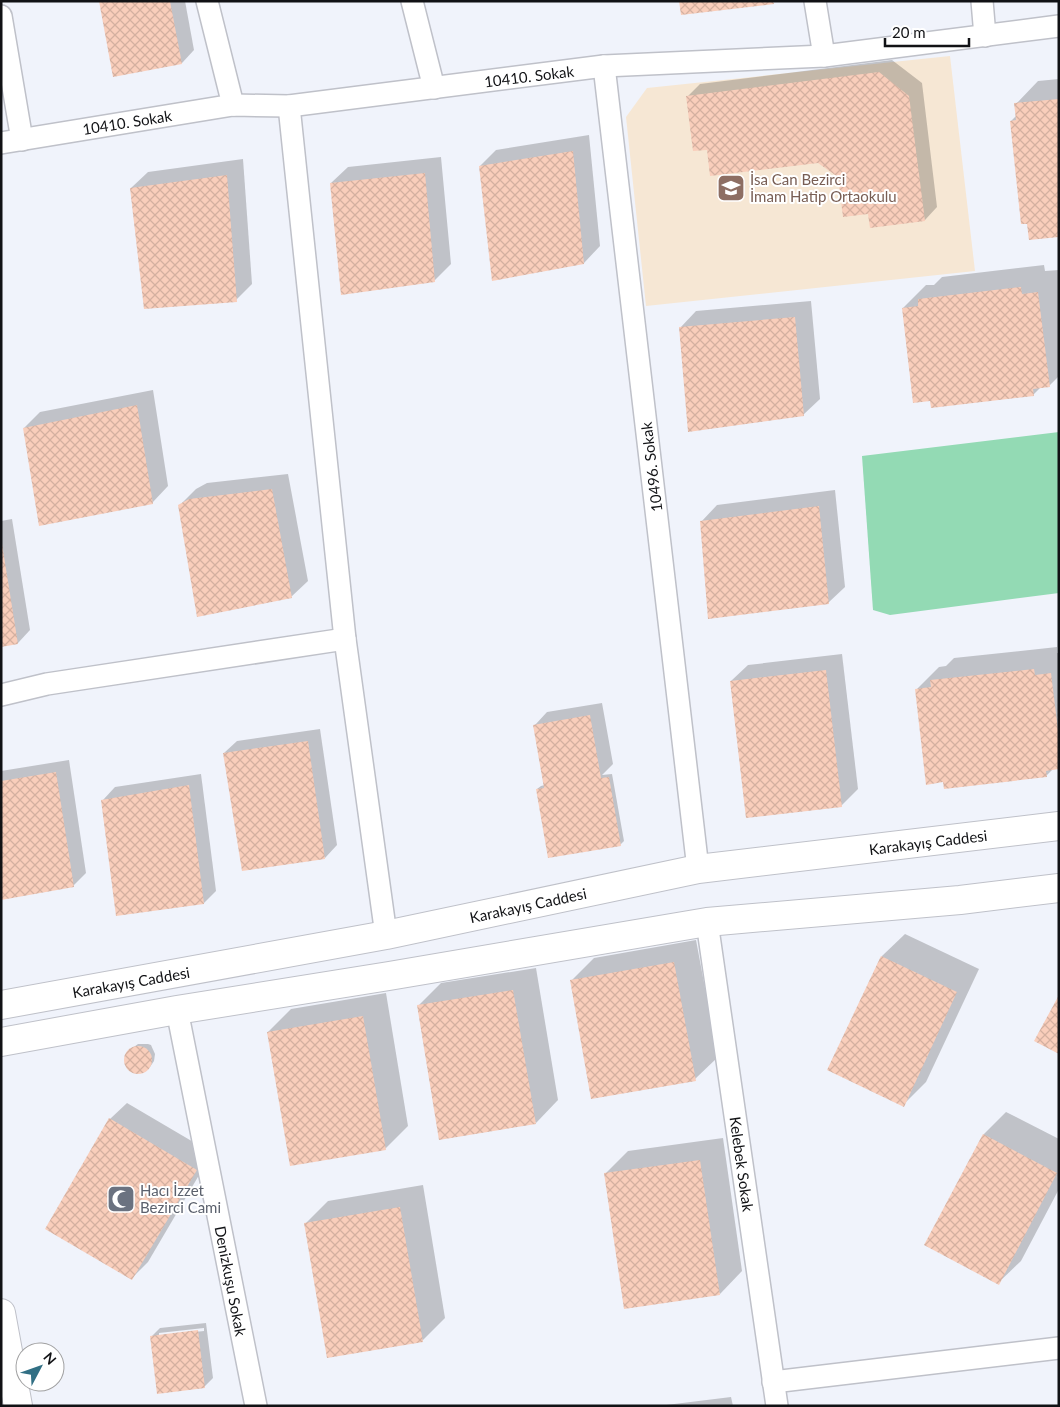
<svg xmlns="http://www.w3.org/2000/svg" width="1060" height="1407" font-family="Lato,sans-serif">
<defs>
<pattern id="building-cross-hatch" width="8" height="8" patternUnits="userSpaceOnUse" patternTransform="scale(1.25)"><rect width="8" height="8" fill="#f9cebb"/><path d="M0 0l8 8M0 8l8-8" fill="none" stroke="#d4b0a0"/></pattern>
</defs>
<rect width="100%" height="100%" fill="#f0f3fb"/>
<polygon fill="#f6e7d4" points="950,56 975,271 646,306 626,117 647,88"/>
<polygon fill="#93dab4" points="1059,432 1059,593 890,615 873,610 862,456"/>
<g fill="#0003" fill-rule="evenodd">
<polygon points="100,1 185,1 194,50 182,63 114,75"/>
<polygon points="892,60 922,83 937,207 925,220 869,213 839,177 818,161 708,148 687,97 700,84"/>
<polygon points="1059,79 1059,236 1011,121 1017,115 1016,104 1038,81"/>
<polygon points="589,135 600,246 584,263 480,166 496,150"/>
<polygon points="441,157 451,264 434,281 331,183 348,167"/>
<polygon points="243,159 252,284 236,300 131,188 148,172"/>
<polygon points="1044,265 1045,271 1059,270 1059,376 1049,386 1041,387 1033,395 903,308 926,285 934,285 942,277"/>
<polygon points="811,301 820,399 803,415 680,328 696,311"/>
<polygon points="153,390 168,486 152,503 24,428 40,412"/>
<polygon points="288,474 308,581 291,597 180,505 196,489 207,483"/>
<polygon points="835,490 845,587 828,603 701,522 717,505"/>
<polygon points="12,519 30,630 18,643 1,646 1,521"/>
<polygon points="1057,647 1057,653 1059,653 1059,768 1053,769 1046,776 916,690 939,667 946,666 954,658"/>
<polygon points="842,654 858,789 841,806 731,681 748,665"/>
<polygon points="602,703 613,764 602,775 612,774 624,841 620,845 537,789 541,786 545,785 535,725 547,712"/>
<polygon points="320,729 337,845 325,858 224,753 237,741"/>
<polygon points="69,760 86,873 73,886 1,899 1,771"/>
<polygon points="201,774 216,891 204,903 103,800 115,787"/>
<polygon points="905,934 979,969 926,1082 903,1105 829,1069 882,956"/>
<polygon points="696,940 718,1057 695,1079 571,981 594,958"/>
<polygon points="536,968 558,1100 536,1123 418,1006 441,983"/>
<polygon points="386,993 408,1126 385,1149 268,1032 291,1009"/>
<polygon points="138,1044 148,1044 151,1045 155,1054 154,1061 150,1067 146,1071 139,1073 132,1072 125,1062 127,1052"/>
<polygon points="127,1103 212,1153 148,1262 132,1278 110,1119"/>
<polygon points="1006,1112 1059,1139 1059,1189 1021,1261 998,1283 984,1134"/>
<polygon points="723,1138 742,1271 720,1294 605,1174 628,1151"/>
<polygon points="423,1185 445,1318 422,1341 305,1224 328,1201"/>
<path d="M206 1323 213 1378 204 1387 152 1336 160 1328ZM204 1328V1331L159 1336V1333Z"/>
<polygon points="731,1397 733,1406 658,1406"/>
</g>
<g fill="url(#building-cross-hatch)">
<polygon points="99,1 170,1 182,64 113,77"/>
<polygon points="679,1 773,1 774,4 681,15"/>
<polygon points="879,72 909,96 925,221 870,228 868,214 843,217 838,177 818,163 710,176 707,150 693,151 686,96"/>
<polygon points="1059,99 1059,237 1029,240 1027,224 1021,224 1010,121 1016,120 1014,103"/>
<polygon points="573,151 584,264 492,281 479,166"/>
<polygon points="425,173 435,282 341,295 330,183"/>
<polygon points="227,175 237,302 144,309 130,188"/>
<polygon points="1021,287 1022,294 1038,292 1050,387 1033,389 1034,396 931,408 930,401 913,403 902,308 918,306 918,299"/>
<polygon points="795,317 804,416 688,432 679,327"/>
<polygon points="137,405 153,504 39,526 23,428"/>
<polygon points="272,489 292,598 197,617 178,505 189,499"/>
<polygon points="819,506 829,604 708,619 700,521"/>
<polygon points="1,544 2,544 18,644 1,647"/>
<polygon points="1034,669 1035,675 1051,673 1059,738 1059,769 1046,771 1047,777 944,789 943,782 926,785 915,689 931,687 930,680"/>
<polygon points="826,670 842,807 746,818 730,681"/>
<polygon points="590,715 601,778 609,777 621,846 548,858 536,789 544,788 533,725"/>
<polygon points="308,741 325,859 242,871 223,753"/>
<polygon points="56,772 74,887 1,900 1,781"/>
<polygon points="189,785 204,904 116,916 101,800"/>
<polygon points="881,956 957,992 904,1107 827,1070"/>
<polygon points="674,962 696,1081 591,1099 570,980"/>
<polygon points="513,990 536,1124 439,1140 417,1005"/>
<polygon points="1059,995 1059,1054 1034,1041"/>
<polygon points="363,1016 386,1150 290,1166 267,1032"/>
<circle cx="138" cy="1060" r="14"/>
<polygon points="109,1118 197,1170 132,1280 45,1229"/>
<polygon points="983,1134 1057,1173 999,1285 924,1245"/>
<polygon points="700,1160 720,1295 624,1309 604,1173"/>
<polygon points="400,1207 423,1342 327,1358 304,1223"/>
<polygon points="198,1330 205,1388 157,1394 150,1336"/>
</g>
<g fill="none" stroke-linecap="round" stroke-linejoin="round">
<defs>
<g id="minor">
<polyline points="207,1 233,105"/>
<polyline points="412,1 434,88"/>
<polyline points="815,1 824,56"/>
<polyline points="982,1 985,36"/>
<polyline points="1,16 22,140"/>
<polyline points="604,66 698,869"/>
<polyline points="289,106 345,639 386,935"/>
<polyline points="1,143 233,105 289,106 604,66 824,56 1059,26"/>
<polyline points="1,695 47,684 345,639"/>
<polyline points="707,922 777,1406"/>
<polyline points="177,1010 256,1406"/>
<polyline points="773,1382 1059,1348"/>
</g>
<polyline id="tertiary" points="1,1313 18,1406"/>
<g id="secondary">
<polyline points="1,1005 386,935 698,869 1059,826"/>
<polyline points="1,1042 177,1010 389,976 707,922 960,900 1059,888"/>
</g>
</defs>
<use href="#minor" stroke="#bfc1c9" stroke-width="24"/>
<use href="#tertiary" stroke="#bfc1c9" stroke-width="30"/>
<use href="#secondary" stroke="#bfc1c9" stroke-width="30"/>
<use href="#minor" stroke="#fff" stroke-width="21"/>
<use href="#tertiary" stroke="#fff" stroke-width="28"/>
<use href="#secondary" stroke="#fff" stroke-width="28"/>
</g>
<defs>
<symbol id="school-square" viewBox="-11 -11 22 22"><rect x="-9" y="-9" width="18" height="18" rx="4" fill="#8d6e63" stroke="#fff"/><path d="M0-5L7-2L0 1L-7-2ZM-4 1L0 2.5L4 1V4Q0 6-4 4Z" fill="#fff"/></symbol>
<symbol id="mosque-square" viewBox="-11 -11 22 22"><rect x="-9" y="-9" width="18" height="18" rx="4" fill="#6b7280" stroke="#fff"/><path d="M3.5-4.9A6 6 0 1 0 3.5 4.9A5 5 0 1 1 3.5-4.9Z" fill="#fff"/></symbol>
</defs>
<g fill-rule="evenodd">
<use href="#school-square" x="715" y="172" width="32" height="32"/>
<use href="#mosque-square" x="105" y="1183" width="32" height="32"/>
</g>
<g text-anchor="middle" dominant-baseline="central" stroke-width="4" stroke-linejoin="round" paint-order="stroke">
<g font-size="15" fill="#111215" stroke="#fff">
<text transform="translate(529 76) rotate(-7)">10410. Sokak</text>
<text transform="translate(127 122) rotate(-9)">10410. Sokak</text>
<text transform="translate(651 467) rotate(-97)">10496. Sokak</text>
<text transform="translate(928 842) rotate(-7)">Karakayış Caddesi</text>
<text transform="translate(528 905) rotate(-12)">Karakayış Caddesi</text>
<text transform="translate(131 982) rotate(-10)">Karakayış Caddesi</text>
<text transform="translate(742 1164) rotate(82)">Kelebek Sokak</text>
<text transform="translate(231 1281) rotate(79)">Denizkuşu Sokak</text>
</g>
<g font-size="15" fill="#785e54" stroke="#fff" text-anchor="start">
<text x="750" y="179">İsa Can Bezirci<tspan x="750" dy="17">İmam Hatip Ortaokulu</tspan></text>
</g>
<g font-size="15" fill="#5b616d" stroke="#fff" text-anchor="start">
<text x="140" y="1190">Hacı İzzet<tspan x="140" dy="17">Bezirci Cami</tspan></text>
</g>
</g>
<rect width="1060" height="1407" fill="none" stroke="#111215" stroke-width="5"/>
<g transform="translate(40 1367) rotate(49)"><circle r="24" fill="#ffffff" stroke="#a0a0a1"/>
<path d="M0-4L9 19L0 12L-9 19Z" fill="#316f84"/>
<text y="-8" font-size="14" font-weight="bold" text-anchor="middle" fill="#111215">N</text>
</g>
<path d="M885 38v8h84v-8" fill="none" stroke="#111215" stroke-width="2.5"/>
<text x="892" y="38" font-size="15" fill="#111215" stroke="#ffffff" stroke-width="4" paint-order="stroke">20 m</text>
</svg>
